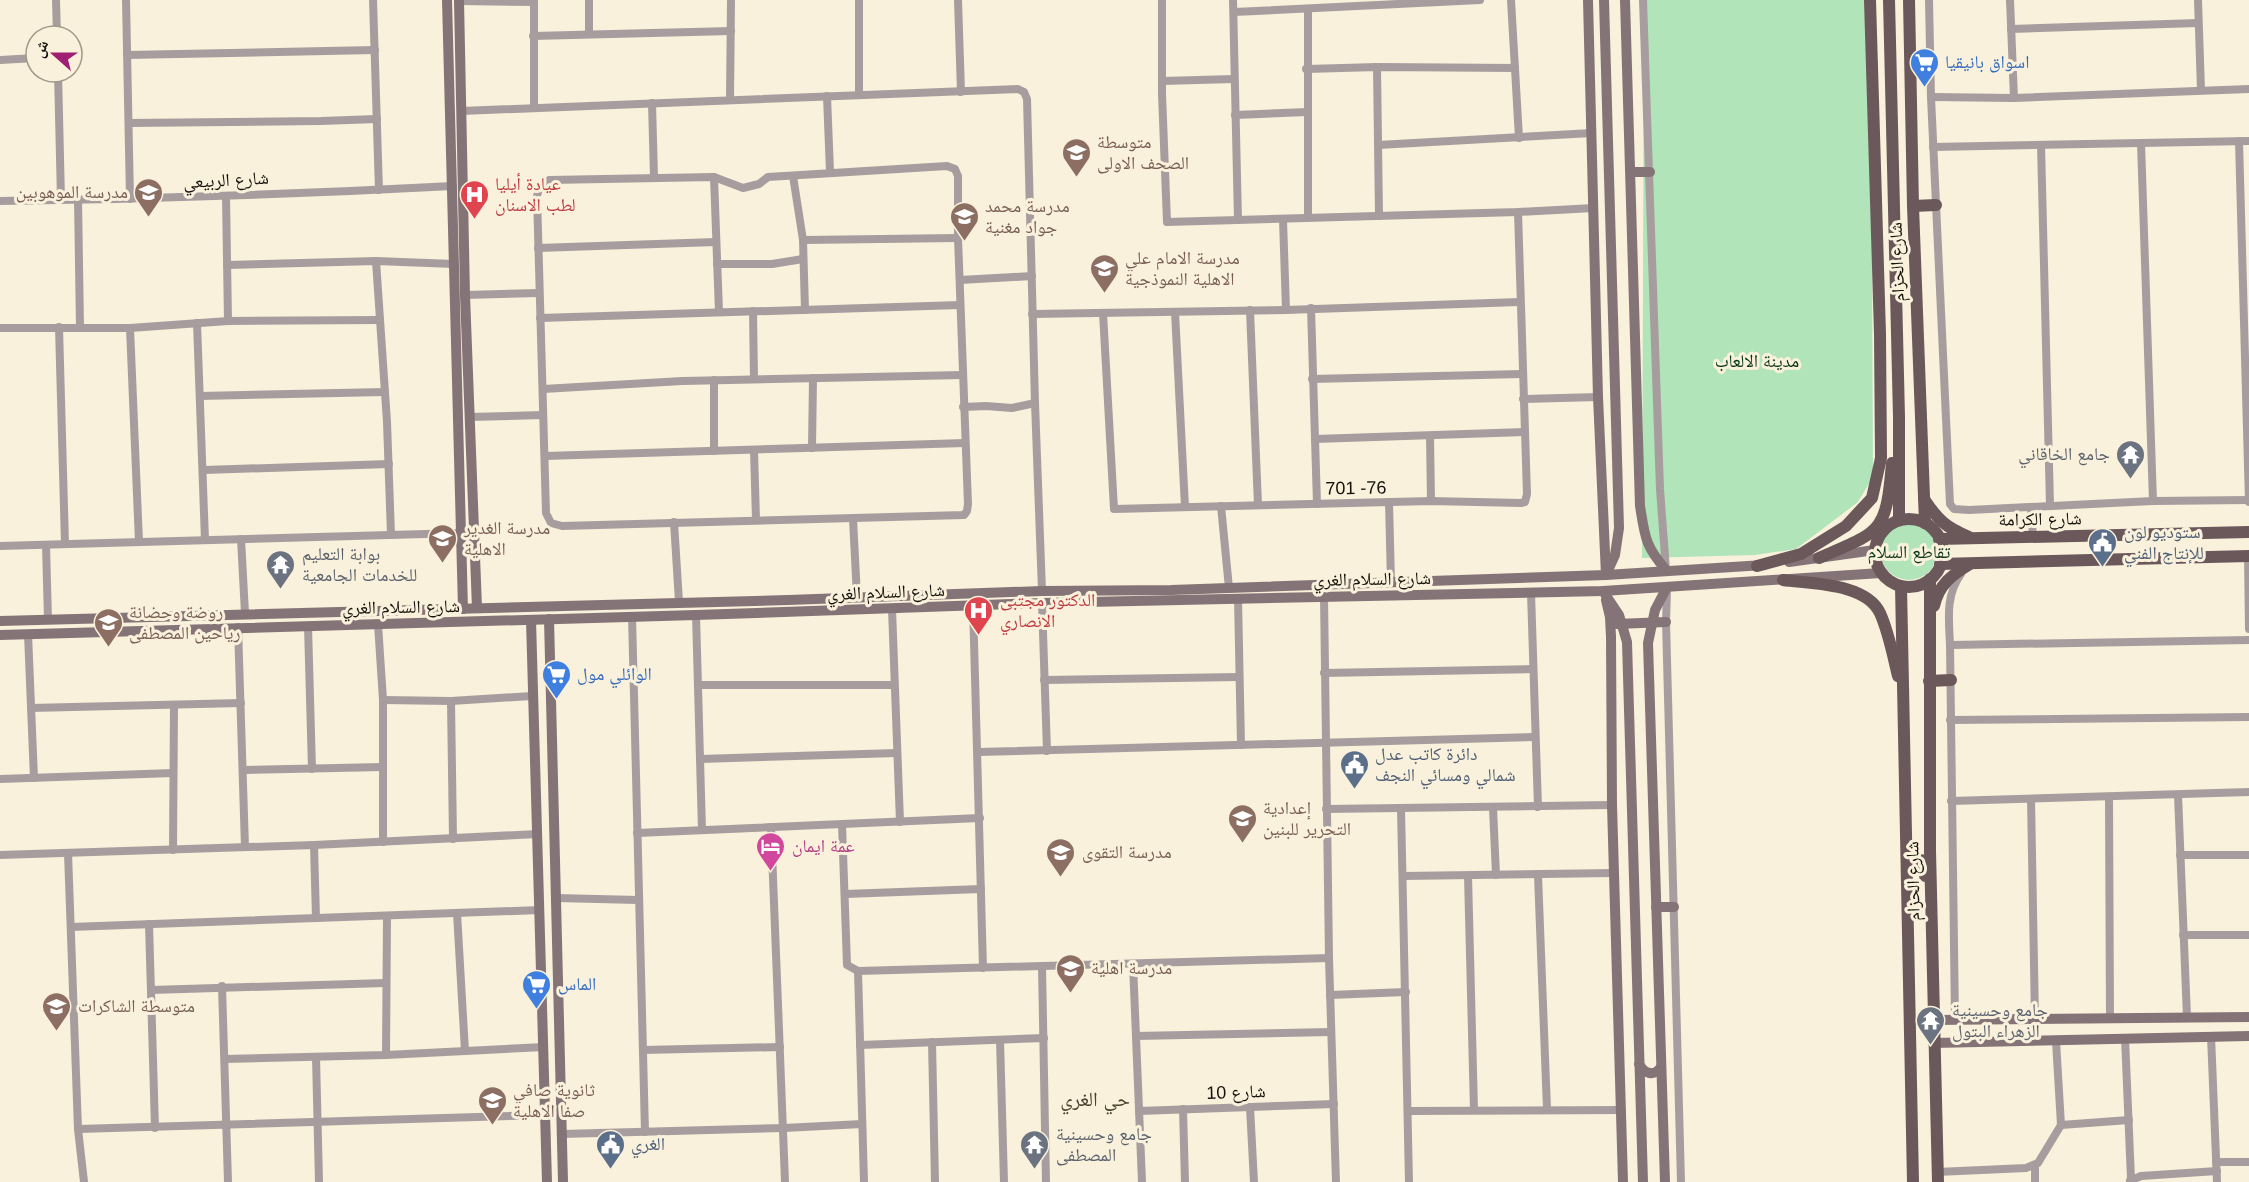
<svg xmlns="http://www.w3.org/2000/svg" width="2249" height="1182" font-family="Arial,'Noto Naskh Arabic',sans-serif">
<rect width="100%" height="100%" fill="#f9f1db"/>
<g fill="#b1e4b8">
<polygon points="1644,0 1865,0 1872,245 1873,477 1858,502 1796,549 1755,555 1642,558"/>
<circle cx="1909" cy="552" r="28"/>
</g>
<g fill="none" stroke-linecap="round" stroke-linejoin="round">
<g stroke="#a89d9e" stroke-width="8">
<polyline points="56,0 57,36"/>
<polyline points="126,0 130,199"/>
<polyline points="373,0 379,190"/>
<polyline points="589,0 589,34"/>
<polyline points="859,0 859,95"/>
<polyline points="958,0 961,92"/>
<polyline points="1162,0 1162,94 1167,222 1518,212 1594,208"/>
<polyline points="1233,0 1238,220"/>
<polyline points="1511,0 1519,138"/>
<polyline points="1643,0 1660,489 1666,570"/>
<polyline points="1929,0 1931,97 1950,504 1954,509 1969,510 2153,501 2249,500"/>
<polyline points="2010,0 2014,98"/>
<polyline points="2198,0 2201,90"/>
<polyline points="459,1 534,2"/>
<polyline points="1308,10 1308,218"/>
<polyline points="1234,12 1480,0"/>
<polyline points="2011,29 2198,23"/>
<polyline points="533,36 731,31"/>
<polyline points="127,55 375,50"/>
<polyline points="0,60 36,58"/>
<polyline points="1377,67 1379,216"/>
<polyline points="1306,69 1377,67 1515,68"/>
<polyline points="58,72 61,200"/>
<polyline points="1162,81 1234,79"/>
<polyline points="827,96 830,172"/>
<polyline points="1931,97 2014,98 2249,89"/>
<polyline points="730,100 731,0"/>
<polyline points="652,103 654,177"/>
<polyline points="534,107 534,0"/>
<polyline points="461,111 1018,89 1024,92 1027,99 1035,403 1042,591"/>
<polyline points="1235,115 1307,112"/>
<polyline points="129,123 321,121 377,119"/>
<polyline points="2239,141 2249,502"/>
<polyline points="2141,143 2153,501"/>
<polyline points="1378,145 1592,133"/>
<polyline points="2041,145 2050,505"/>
<polyline points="1933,147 2249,141"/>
<polygon points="947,166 955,169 958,176 958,238 968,504 967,511 964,515 562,526 551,523 546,513 537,196 540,185 549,180 714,177 743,188 759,184 768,177"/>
<polyline points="793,176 803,240 805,310"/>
<polyline points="714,177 719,312"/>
<polyline points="226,197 228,321"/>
<polyline points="78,200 80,327"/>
<path d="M0 201C151 199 302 194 453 186"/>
<polyline points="1283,219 1286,310"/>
<polyline points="803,240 958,238"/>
<polyline points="538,248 716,242"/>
<polyline points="376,261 387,422 391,535"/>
<polyline points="717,264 772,264 803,259"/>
<polyline points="227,265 376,261 454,264"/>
<polyline points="960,280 1032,276"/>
<polyline points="465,295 539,293"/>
<polyline points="1311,308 1317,504"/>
<polyline points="1250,310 1258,505"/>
<polyline points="753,311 754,379"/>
<polyline points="1175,312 1185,507"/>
<polyline points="1103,313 1114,509 1431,501 1521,503 1525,502 1527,494 1518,212"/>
<polyline points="1032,314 1286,310 1519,302"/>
<polyline points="540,318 960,305"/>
<polyline points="197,323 205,540"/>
<polyline points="59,327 65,544"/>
<polyline points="0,328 130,328 228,321 379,320"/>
<polyline points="130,328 139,542"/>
<polyline points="1312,379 1522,374"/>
<polyline points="543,389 682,381 962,375"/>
<polyline points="200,396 385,392"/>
<polyline points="1523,399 1598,397"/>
<polyline points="963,407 986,406 1012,408 1035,403"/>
<polyline points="469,417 543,415"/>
<polyline points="1430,436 1431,501"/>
<polyline points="1315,439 1525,432"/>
<polyline points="812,448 813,378"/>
<polyline points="754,450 756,520"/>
<polyline points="714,451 714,380"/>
<polyline points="545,456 965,443"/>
<polyline points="204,470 389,464"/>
<polyline points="1389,502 1391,582"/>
<polyline points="1221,506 1229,588"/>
<polyline points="2031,507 2033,537"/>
<polyline points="853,519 857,597"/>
<polyline points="674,522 679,602"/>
<polyline points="241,539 245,613"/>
<polyline points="46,545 48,620"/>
<polyline points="0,546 462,533"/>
<polyline points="2248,556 2249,629"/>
<polyline points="1667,589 1666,622 1681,1182"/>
<polyline points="1531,593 1538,807"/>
<polyline points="1324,596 1329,958 1336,1182"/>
<polyline points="1238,598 1241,745"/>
<polyline points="1042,603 1047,751"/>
<polyline points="973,605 983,968"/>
<polyline points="892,609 900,822"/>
<polyline points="696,615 702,830"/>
<polyline points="632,616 645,1132"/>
<polyline points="378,624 383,700 383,842"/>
<polyline points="308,626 312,769"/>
<polyline points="238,627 245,847"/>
<polyline points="28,634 34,778"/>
<polyline points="1950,645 2249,640"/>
<polyline points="1324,673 1533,669"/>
<polyline points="1044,680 1239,677"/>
<polyline points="698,685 894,685"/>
<polyline points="383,700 451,701 532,696"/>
<polyline points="451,701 453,839"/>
<polyline points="31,708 241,703"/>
<polyline points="1950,720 2249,717"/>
<polyline points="978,752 1535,737"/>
<polyline points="700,759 897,753"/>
<polyline points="243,770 383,767"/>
<polyline points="0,779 173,773"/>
<polyline points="2178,795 2187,1017"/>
<polyline points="2109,797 2110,1018"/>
<polyline points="2031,799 2035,1019"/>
<polyline points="1951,801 2249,792"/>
<polyline points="1493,808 1496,875"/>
<polyline points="1326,809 1612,805"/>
<polyline points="1401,809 1409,1182"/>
<polyline points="842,824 847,965 858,971"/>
<polyline points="771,827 785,1182"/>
<polyline points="637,833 980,818"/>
<polyline points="314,845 316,918"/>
<polyline points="173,850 174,705"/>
<polyline points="68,853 78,1129 84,1182"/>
<polyline points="0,855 314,845 538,834"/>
<polyline points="2180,855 2249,855"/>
<polyline points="1538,875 1547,1109"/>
<polyline points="1403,876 1614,873"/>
<polyline points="1468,876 1474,1110"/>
<polyline points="845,894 981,889"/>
<polyline points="556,898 638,900"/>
<polyline points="457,913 465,1051"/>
<polyline points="149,924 155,1128"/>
<polyline points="71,927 540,910"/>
<polyline points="2183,935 2249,935"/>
<polyline points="1133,964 1142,1182"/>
<polyline points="1042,966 1046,1182"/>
<polyline points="222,986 228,1182"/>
<polyline points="151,990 385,983"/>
<polyline points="1330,995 1406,992"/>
<path d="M1955 1020 1950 645C1949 620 1945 596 1961 574"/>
<polyline points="1136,1036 1331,1032"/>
<polyline points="2211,1036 2217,1182"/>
<polyline points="2125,1038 2131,1179"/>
<polyline points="1000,1040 1004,1182"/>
<polyline points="932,1042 935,1182"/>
<polyline points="860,1045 1044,1038"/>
<polyline points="643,1050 780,1047"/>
<polyline points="386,1055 387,916"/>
<polyline points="316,1057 319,1182"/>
<polyline points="225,1059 386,1055 544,1047"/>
<polyline points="1250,1107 1254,1182"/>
<polyline points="1183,1109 1185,1182"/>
<polyline points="1139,1111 1334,1104"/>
<polyline points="1408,1111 1621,1110"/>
<polyline points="2061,1125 2129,1120"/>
<polyline points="78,1129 545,1115"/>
<polyline points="562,1134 784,1128 862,1124"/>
<polyline points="2216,1162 2249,1162"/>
<polyline points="2035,1165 2035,1182"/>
<polyline points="1937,1172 2026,1168 2038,1163 2061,1125 2056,1041"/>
<polyline points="2130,1181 2141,1176 2217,1171"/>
<polyline points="864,1182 858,971 1329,958"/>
</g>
<g stroke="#857477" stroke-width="10">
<polyline points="447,0 463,609"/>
<polyline points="459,0 465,295 477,608"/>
<polyline points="1588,0 1598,397 1606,575"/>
<polyline points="1604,0 1619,528 1615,555 1606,575"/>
<path d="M1625 0 1640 506C1645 537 1645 546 1666 570"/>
<polyline points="1631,172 1650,172"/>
<polyline points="1789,562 1875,550"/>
<polyline points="1603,591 1619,615 1627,642 1643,1182"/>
<polyline points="1606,600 1610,617 1611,637 1612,805 1623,1182"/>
<polyline points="549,619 563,1182"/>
<polyline points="531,620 547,1182"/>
<polyline points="0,621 788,600 1042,591 1171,590 1606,575 1764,565"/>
<polyline points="1617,624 1666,622"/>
<polyline points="0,635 696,615 1042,603 1603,591 1881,573"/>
<polyline points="1656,907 1674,907"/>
<polyline points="1934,1020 2249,1017"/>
<polyline points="1934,1043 2249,1036"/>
<path d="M1639 1064C1645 1074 1654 1077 1661 1067"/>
<polyline points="1665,1182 1648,643 1655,610 1667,587"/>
</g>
<g stroke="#6b585b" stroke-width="12">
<polyline points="1889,0 1899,417 1899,520"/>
<polyline points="1909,0 1913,206 1925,523"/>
<polyline points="1913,206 1936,205"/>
<path d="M1924 499C1938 520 1945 527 1969 537"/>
<circle cx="1909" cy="553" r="34"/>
<polyline points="1939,539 2249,532"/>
<path d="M1819 558C1881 531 1886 534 1892 463"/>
<polyline points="1940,564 2249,556"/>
<polyline points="1757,566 1801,554 1846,526 1872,498 1881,458 1880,334 1870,0"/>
<polyline points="1930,579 1930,851 1938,1182"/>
<path d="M1783 580C1812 584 1866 583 1880 613 1889 633 1893 656 1898 676"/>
<polyline points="1901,586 1913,1182"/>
<path d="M1934 606C1939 584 1952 575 1970 564"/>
<polyline points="1929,681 1951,680"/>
<polyline points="1907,873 1911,862 1921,860 1924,864 1925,876"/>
</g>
</g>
<defs>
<symbol id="supermarket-pin" viewBox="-11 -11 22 30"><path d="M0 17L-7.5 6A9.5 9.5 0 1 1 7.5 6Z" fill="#3f7fe0" stroke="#f9f1db"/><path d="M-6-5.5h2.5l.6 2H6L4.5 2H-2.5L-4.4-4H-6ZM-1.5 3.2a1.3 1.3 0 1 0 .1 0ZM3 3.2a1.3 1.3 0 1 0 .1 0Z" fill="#fff"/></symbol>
<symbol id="school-pin" viewBox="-11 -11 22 30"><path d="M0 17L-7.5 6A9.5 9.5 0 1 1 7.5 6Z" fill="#8d6e63" stroke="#f9f1db"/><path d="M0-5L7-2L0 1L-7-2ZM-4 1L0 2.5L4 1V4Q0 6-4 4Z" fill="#fff"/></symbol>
<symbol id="hospital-pin" viewBox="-11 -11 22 30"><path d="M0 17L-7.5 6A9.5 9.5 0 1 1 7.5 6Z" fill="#e0444e" stroke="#f9f1db"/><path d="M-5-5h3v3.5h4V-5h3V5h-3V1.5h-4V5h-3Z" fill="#fff"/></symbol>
<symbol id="temple-pin" viewBox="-11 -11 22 30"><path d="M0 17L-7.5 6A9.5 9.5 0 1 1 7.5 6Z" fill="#6b7280" stroke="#f9f1db"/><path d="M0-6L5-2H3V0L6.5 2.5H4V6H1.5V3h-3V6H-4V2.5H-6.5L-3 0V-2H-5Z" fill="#fff"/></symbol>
<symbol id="civic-pin" viewBox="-11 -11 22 30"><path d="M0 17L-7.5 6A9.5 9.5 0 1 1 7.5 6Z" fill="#5c6f8a" stroke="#f9f1db"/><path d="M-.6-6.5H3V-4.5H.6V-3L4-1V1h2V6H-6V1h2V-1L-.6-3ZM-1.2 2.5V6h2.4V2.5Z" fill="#fff"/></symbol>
<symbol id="hotel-pin" viewBox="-11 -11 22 30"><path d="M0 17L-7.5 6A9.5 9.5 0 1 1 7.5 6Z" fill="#d1479c" stroke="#f9f1db"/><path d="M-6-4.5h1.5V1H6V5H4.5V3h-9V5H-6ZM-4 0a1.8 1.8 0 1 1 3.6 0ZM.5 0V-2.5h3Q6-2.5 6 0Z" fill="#fff"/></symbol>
</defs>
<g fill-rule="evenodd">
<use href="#supermarket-pin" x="1908" y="46" width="33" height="45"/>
<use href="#school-pin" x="1060" y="136" width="33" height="45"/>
<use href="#school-pin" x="132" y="176" width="33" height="45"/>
<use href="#hospital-pin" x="458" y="178" width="33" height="45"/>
<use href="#school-pin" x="948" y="200" width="33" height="45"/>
<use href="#school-pin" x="1088" y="252" width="33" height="45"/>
<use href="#temple-pin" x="2114" y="438" width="33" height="45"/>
<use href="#school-pin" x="426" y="522" width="33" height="45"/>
<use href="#civic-pin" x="2086" y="526" width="33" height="45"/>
<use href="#temple-pin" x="264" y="548" width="33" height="45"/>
<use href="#hospital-pin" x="962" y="594" width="33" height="45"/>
<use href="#school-pin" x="92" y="606" width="33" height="45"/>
<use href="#supermarket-pin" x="540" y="658" width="33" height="45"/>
<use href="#civic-pin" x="1338" y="748" width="33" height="45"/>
<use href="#school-pin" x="1226" y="802" width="33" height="45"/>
<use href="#hotel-pin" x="754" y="830" width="33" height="45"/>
<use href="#school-pin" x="1044" y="836" width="33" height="45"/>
<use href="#school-pin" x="1054" y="952" width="33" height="45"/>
<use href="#supermarket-pin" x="520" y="968" width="33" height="45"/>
<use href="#school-pin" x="40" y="990" width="33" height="45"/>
<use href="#temple-pin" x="1914" y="1004" width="33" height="45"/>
<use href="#school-pin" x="476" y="1084" width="33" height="45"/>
<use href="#civic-pin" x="594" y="1128" width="33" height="45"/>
<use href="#temple-pin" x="1018" y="1128" width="33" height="45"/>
</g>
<g text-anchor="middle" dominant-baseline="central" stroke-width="6" stroke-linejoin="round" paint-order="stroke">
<g font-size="18" fill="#366cbe" stroke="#f9f1db" text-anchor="start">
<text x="1945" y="62">اسواق بانيقيا</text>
<text x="577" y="674">الوائلي مول</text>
<text x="558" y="984">الماس</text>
</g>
<g font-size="18" fill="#785e54" stroke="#f9f1db" text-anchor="start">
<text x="1097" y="142">متوسطة<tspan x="1097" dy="21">الصحف الاولى</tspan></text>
<text x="128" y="192" text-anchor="end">مدرسة الموهوبين</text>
<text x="985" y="206">مدرسة محمد<tspan x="985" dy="21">جواد مغنية</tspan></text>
<text x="1125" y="258">مدرسة الامام علي<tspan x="1125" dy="21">الاهلية النموذجية</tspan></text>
<text x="464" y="528">مدرسة الغدير<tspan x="464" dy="21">الاهلية</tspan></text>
<text x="129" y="612">روضة وحضانة<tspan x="129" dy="21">رياحين المصطفى</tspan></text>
<text x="1263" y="808">إعدادية<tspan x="1263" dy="21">التحرير للبنين</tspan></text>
<text x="1082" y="852">مدرسة التقوى</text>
<text x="1091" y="968">مدرسة اهلية</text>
<text x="78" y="1006">متوسطة الشاكرات</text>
<text x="513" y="1090">ثانوية صافي<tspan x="513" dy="21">صفا الاهلية</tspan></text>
</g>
<g font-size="18" fill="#15120b" stroke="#f9f1db">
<text transform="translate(226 180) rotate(-3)">شارع الربيعي</text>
<text transform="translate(1897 262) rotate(-92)">شارع الحزام</text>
<text transform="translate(1356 488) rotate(-1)">701 -76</text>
<text transform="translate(2040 519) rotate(-1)">شارع الكرامة</text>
<text transform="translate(1372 579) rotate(-1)">شارع السلام الغري</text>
<text transform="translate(886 592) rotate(-2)">شارع السلام الغري</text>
<text transform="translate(401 607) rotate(-1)">شارع السلام الغري</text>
<text transform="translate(1913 881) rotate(-91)">شارع الحزام</text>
<text transform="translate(1236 1092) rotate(-2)">شارع 10</text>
</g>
<g font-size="18" fill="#be3a42" stroke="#f9f1db" text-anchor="start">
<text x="495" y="184">عيادة أيليا<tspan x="495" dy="21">لطب الاسنان</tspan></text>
<text x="1000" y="600">الدكتور مجتبى<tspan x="1000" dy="21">الانصاري</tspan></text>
</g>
<g font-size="18" fill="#073515" stroke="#f9f1db">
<text x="1757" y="361">مدينة الالعاب</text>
<text x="1909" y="552">تقاطع السلام</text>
</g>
<g font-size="18" fill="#5b616d" stroke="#f9f1db" text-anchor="start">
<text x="2110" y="454" text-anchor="end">جامع الخاقاني</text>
<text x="302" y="554">بوابة التعليم<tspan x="302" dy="21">للخدمات الجامعية</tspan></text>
<text x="1952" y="1010">جامع وحسينية<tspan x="1952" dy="21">الزهراء البتول</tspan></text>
<text x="1056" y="1134">جامع وحسينية<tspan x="1056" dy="21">المصطفى</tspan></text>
</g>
<g font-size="18" fill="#4e5e75" stroke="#f9f1db" text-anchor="start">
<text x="2124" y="532">ستوديو لون<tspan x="2124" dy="21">للإنتاج الفني</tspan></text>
<text x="1375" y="754">دائرة كاتب عدل<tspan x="1375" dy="21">شمالي ومسائي النجف</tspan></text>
<text x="631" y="1144">الغري</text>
</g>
<g font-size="18" fill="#b23c85" stroke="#f9f1db" text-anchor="start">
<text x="792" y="846">عمة ايمان</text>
</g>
<g font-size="20" fill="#48422f" stroke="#f9f1db">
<text x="1095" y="1099">حي الغري</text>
</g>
</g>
<g transform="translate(54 54) rotate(291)"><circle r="28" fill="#f9f1db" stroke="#9e9888" stroke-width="1.5"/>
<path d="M0-4.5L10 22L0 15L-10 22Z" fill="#9f1f73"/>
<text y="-9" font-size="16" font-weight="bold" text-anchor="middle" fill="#15120b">ش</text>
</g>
</svg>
